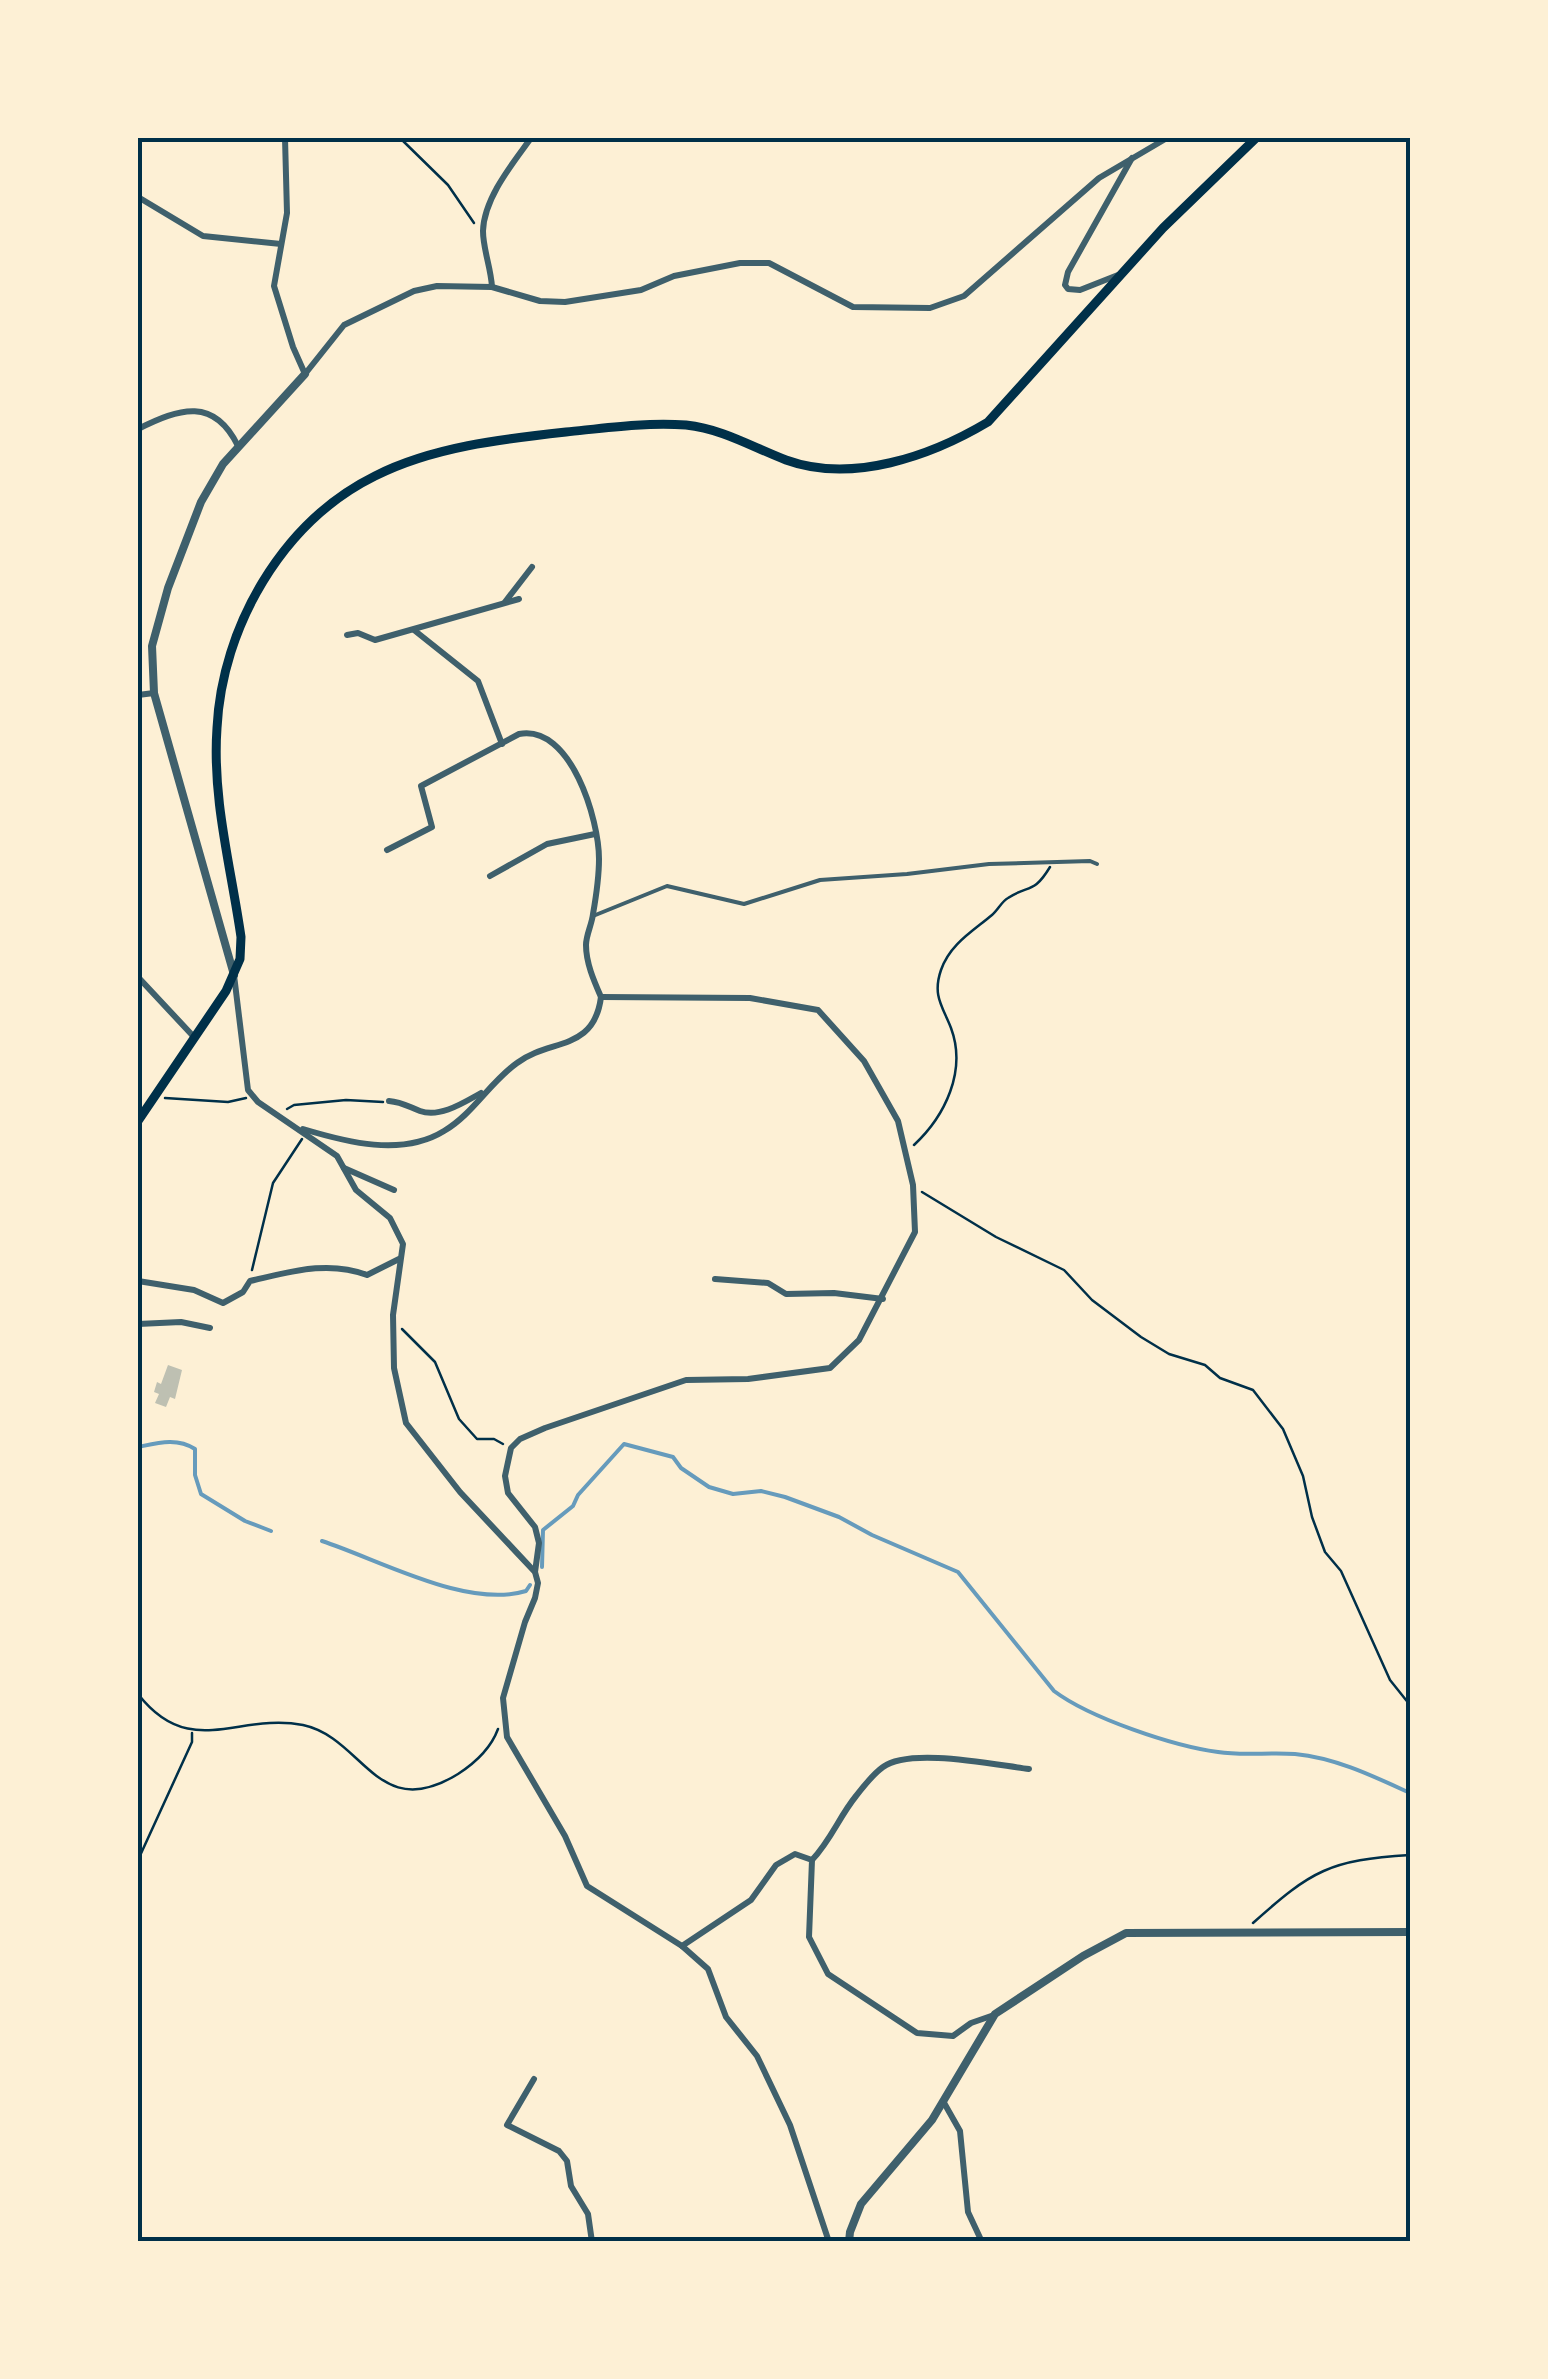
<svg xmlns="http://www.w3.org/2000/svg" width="1548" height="2379" font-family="'Asap Condensed',sans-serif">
<rect width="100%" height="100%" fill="#fdf0d5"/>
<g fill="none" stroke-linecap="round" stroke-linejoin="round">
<g stroke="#669bbc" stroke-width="4">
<path d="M138 1447C157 1443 177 1437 195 1449V1475L201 1494 245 1521 271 1531"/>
<path d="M322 1541C380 1560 467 1609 526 1591L530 1585"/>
<path d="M542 1567 543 1530 573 1506 578 1495 624 1444 673 1457 681 1468 709 1487 733 1494 761 1491 785 1497 839 1517 872 1535 958 1572 1054 1691C1090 1718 1173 1746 1218 1752 1243 1756 1269 1752 1295 1754 1336 1758 1373 1776 1410 1793"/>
</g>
</g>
<polygon fill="#bec0b2" points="168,1365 182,1370 175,1399 170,1397 166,1407 155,1403 159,1394 154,1392 157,1382 161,1384"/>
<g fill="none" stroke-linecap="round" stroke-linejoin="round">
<g stroke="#003049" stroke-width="2.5">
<polyline points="400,138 448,185 474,223"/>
<polyline points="165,1098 228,1102 246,1098"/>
<polyline points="287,1109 294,1105 346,1100 383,1102"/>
<path d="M914 1145C945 1116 967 1071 951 1028 943 1007 932 996 941 970 950 944 973 931 992 915 998 910 1002 901 1008 898 1029 884 1033 895 1050 867"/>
<polyline points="922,1192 996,1237 1064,1270 1092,1300 1141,1337 1169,1354 1205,1365 1220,1378 1253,1390 1283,1429 1303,1476 1312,1517 1325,1552 1341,1571 1390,1680 1410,1705"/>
<polyline points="252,1270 273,1183 302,1139"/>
<polyline points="402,1329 435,1362 459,1419 477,1439 494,1439 503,1444"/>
<path d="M138 1694C190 1761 238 1712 303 1725 364 1738 377 1824 458 1774 475 1763 491 1748 498 1729"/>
<polyline points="138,1860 192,1742 192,1733"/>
<path d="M1253 1923C1312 1870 1330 1860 1410 1855"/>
</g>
<polyline stroke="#3f606c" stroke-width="4" points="593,916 667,886 744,904 820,880 907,874 989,864 1090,861 1097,864"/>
<g stroke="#3f606c" stroke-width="6">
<polyline points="285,138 287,213 274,286 293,347 305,374 344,325 414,291 437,286 492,287 540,301 565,302 641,290 674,276 740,263 769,263 853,307 930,308 964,296 1099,178 1167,138"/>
<polyline points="138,197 203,236 281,244"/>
<polyline points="1118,275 1080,290 1068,289 1065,285 1068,272 1132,158"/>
<path d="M492 287C491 268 483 249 483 231 484 198 513 163 531 138"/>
<path d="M138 429C180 408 214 397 238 446"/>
<polyline points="505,602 532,567"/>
<polyline points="414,630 478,681 502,744"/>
<polyline points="347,635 358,633 375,640 519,599"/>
<polyline points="138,695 154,693"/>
<path d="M387 850 432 827 421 786 519 734C571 724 599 820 599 859 599 877 596 897 593 914 592 924 586 935 586 945 586 963 594 981 601 997"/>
<polyline points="490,876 547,844 595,834"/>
<polyline points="234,975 248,1090 258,1102 337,1156 356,1190 390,1218 403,1244 393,1315 394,1368 406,1423 460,1492 534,1571"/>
<polyline points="138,977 194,1037"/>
<polyline points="601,997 750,998 818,1010 864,1061 898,1121 913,1185 915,1232 859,1340 830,1368 748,1379 686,1380 545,1428 520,1439 511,1448 505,1476 508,1493 535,1527 539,1543 535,1572 538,1583 535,1598 525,1622 503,1698 507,1737 565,1836 587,1886 682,1946 708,1969 726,2017 757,2056 790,2125 829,2242"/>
<path d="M389 1101C402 1102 409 1107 420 1111 440 1118 463 1103 481 1093"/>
<path d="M303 1129C346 1142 402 1157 444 1131 473 1114 490 1082 517 1063 550 1038 594 1052 601 997"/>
<polyline points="344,1168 394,1190"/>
<polyline points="715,1279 768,1283 786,1294 834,1293 883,1299"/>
<path d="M138 1281 194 1290 223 1303 243 1292 250 1281C290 1272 328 1260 367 1275L399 1259"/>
<polyline points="138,1324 181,1322 210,1328"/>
<path d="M812 1860C831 1840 839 1817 856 1796 863 1787 873 1774 883 1767 910 1747 995 1765 1029 1769"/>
<polyline points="682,1946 751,1900 776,1865 795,1854 812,1860 809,1937 828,1974 917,2033 953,2036 971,2023 994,2015"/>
<polyline points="534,2079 507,2125 559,2151 567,2161 571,2186 588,2214 592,2242"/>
<polyline points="943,2101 960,2131 968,2212 982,2242"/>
</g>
<g stroke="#3f606c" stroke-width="8">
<polyline points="234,975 154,693 152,646 168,588 201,502 223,464 305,374"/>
<polyline points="849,2242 850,2232 861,2204 932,2120 995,2014 1083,1956 1126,1933 1410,1932"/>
</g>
<path stroke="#003049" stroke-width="9" d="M138 1121 226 991 240 959 241 937C231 867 212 799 217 728 222 627 282 522 375 476 432 447 502 439 566 432 605 428 646 422 686 425 723 429 752 447 786 460 852 484 931 456 988 422L1163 228 1256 138"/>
</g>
<rect width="1548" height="2379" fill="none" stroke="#fdf0d5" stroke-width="280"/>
<rect x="140" y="140" width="1268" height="2099" fill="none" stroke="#003049" stroke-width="4"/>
</svg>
